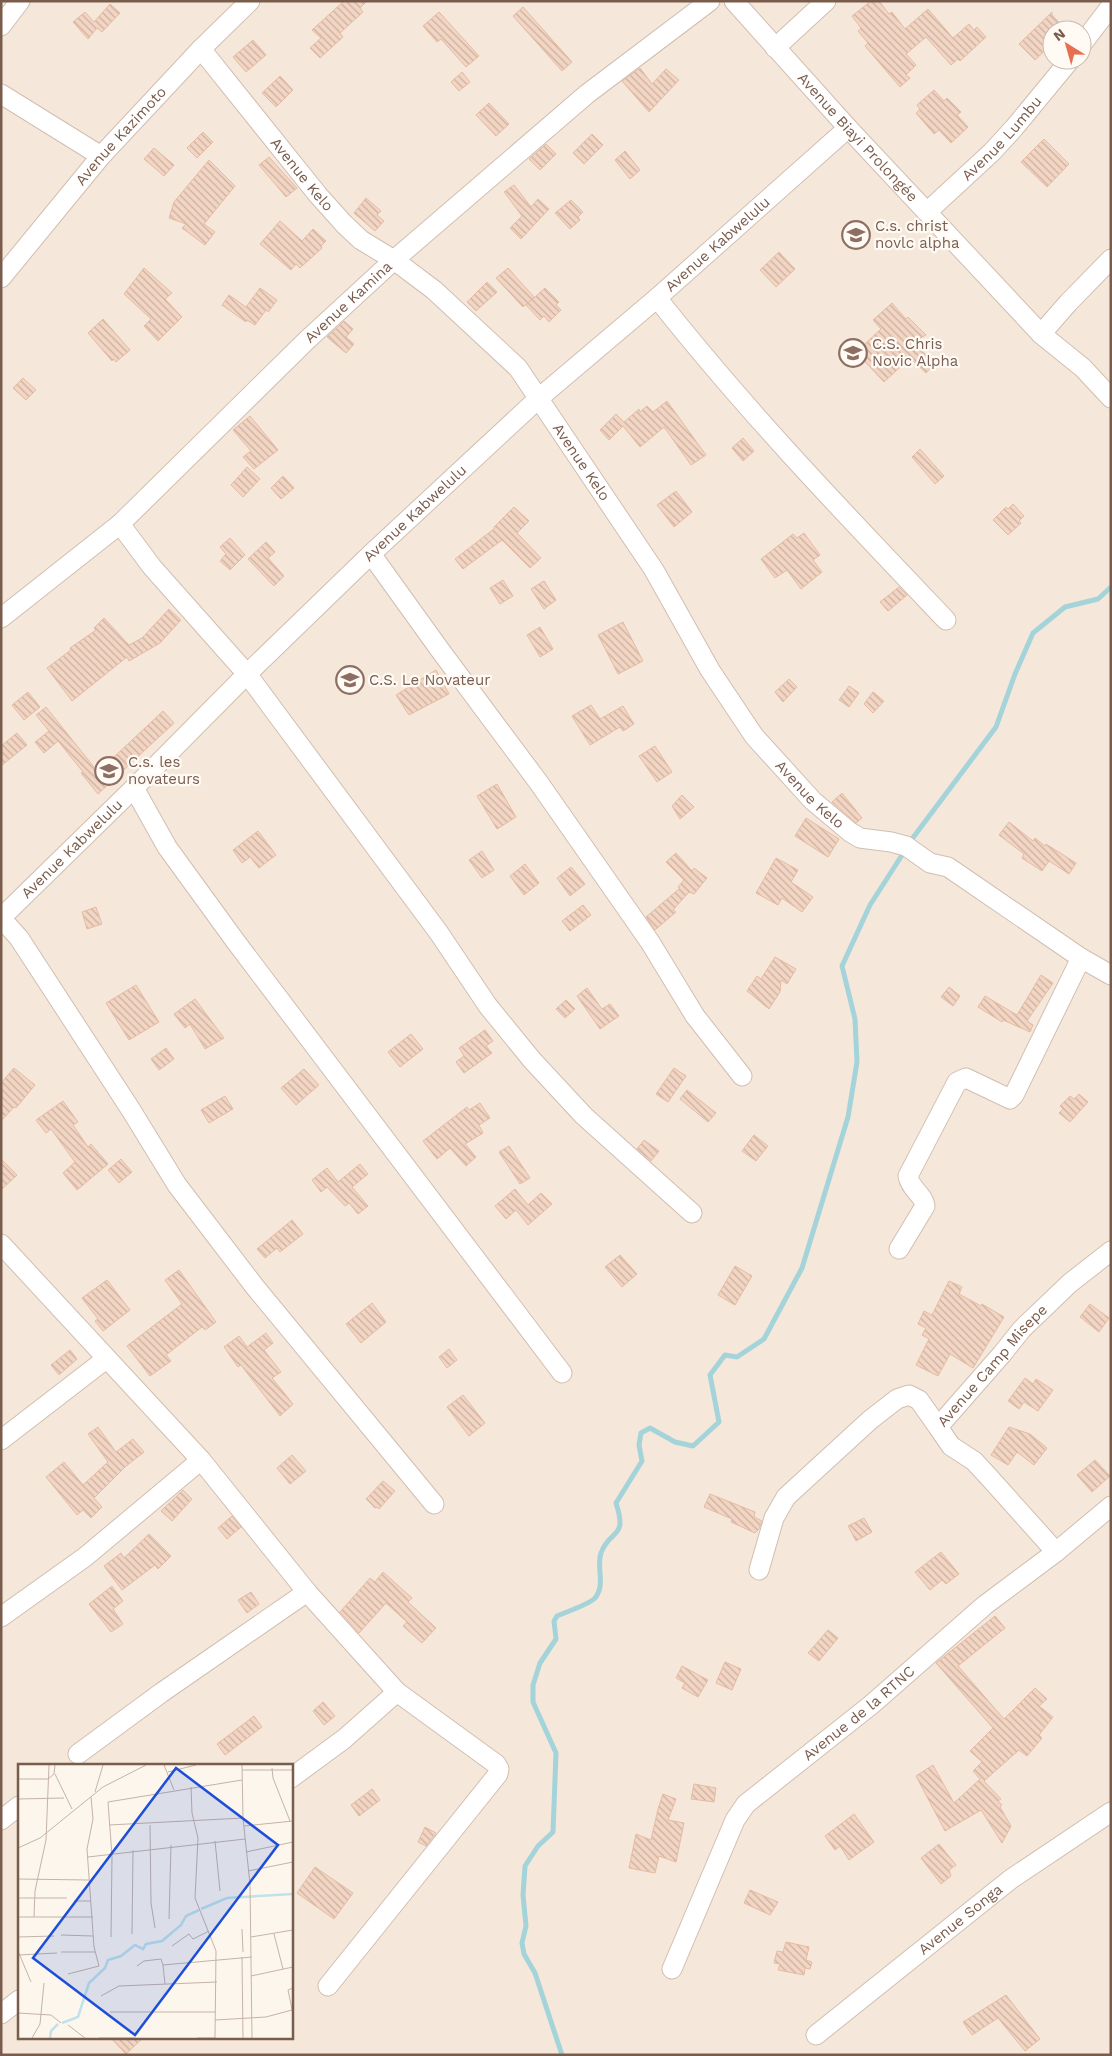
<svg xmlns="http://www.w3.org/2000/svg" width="1112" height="2056" font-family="'Work Sans',sans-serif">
<defs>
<pattern id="building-back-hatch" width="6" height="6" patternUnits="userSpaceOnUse" patternTransform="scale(1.25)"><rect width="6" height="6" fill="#f3d5c3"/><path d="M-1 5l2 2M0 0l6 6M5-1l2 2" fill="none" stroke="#cab0a1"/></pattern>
</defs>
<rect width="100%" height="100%" fill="#fdf6ec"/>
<path fill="#f5e8da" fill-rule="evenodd" d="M1 1H1111V2055H1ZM1052 30H1082V60H1052ZM19 1765H291V2037H19Z"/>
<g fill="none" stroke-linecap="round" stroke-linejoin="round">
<g stroke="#a5d3da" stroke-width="5">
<polyline points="909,843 996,727 1015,674 1033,633 1065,607 1098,599 1111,587"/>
<path d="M562 2055 535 1973 524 1954 522 1943 526 1926 523 1895 525 1866 538 1846 553 1832 556 1753 533 1702V1685L540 1663 556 1639 554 1621 557 1616C566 1612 590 1604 595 1598 606 1584 596 1568 601 1553 610 1528 628 1540 616 1503L642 1461 639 1445 641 1433 650 1428 675 1442 693 1446 719 1422 710 1375 725 1355 737 1357 764 1339 802 1268 848 1117 857 1062 855 1019 842 966 870 905 904 852"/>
</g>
</g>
<g fill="url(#building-back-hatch)" stroke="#e6bba3">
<polygon points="344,1 367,1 360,8 363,12 340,33 343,37 320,58 310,48 321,38 312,30"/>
<polygon points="871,1 879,1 889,14 892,12 905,29 928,9 953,38 969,24 974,30 977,27 986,37 960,61 958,59 951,65 926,37 906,54 916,65 906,75 910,78 900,87 865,46 868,43 858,31 861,28 852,16"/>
<polygon points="110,4 120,13 102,32 97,28 88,39 73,22 85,12 94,22"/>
<polygon points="523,7 572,62 562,71 513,16"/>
<polygon points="439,12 479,56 466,67 441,39 437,42 423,26"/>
<polygon points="1052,12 1052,15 1066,30 1052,30 1052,44 1035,60 1019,44"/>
<polygon points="253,40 266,55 246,72 233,57"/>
<polygon points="640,68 652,84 666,69 679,80 649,112 622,81"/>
<polygon points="462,72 470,82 459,91 451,82"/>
<polygon points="280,76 293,90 276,107 262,93"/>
<polygon points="934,90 944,101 947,98 961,112 957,115 968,127 951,143 939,130 934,134 916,113 920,109 917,105"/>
<polygon points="489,103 509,124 496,136 476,115"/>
<polygon points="203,132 213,142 197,158 187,148"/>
<polygon points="592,134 603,145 584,164 573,153"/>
<polygon points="1044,139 1069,164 1047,187 1021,162"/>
<polygon points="546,144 556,154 540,170 529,159"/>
<polygon points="154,148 174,165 164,176 144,159"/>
<polygon points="625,151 640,170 630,179 615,160"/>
<polygon points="269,157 297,188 286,197 259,165"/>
<polygon points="209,160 235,186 204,224 215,232 205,245 182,228 186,224 169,218 174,202"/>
<polygon points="514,185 531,207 538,199 549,209 521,239 510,228 522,216 504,192"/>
<polygon points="366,198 381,211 377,215 384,221 375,231 354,213"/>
<polygon points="571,200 583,212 578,217 580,220 570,229 555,213"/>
<polygon points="280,221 302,241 313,229 326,241 321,246 322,248 300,268 296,264 291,270 260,244"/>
<polygon points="779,252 795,269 776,287 760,270"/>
<polygon points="144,268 172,293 165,299 182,317 158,341 144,326 151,319 124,294"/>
<polygon points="508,268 534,297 523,307 496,278"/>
<polygon points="487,282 497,292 476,311 467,302"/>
<polygon points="260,288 277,300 268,312 266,310 255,325 247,320 246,322 222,305 229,295 246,307"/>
<polygon points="545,288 559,302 556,305 561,310 549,322 544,316 540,320 526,305"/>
<polygon points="892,303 906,319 908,317 926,335 920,338 925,344 920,349 935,363 926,373 910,358 884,382 856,352 881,329 873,320"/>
<polygon points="103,319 130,350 116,362 114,359 112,361 88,333"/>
<polygon points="344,321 353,329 346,337 354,344 346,353 327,337"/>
<polygon points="23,378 36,390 26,400 13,388"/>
<polygon points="667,401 706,455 691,465 664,427 640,447 623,426 609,440 600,430 616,414 624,422 639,409 640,412 647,406 653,412"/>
<polygon points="250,416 278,450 254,469 243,457 251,451 233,430"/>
<polygon points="743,438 754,451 743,461 732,448"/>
<polygon points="920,449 944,476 935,484 912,457"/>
<polygon points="247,467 260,479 243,497 231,485"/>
<polygon points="283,476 294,488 281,499 271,488"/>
<polygon points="676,491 692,512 674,527 657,505"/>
<polygon points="1013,504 1024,516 1019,521 1021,523 1008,535 993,520 1006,507 1008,509"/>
<polygon points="514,507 529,521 517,533 541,558 530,568 502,540 463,569 455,559 495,528 494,527"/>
<polygon points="804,533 820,555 813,560 822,572 801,589 787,570 775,578 761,559 793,534 797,538"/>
<polygon points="230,538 245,555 230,570 220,561 226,554 220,547"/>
<polygon points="266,542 275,552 268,558 284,576 274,586 248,559"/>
<polygon points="503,580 513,596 500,604 490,588"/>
<polygon points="544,581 556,600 544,609 531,589"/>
<polygon points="899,587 907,595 888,611 880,602"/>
<polygon points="169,609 181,620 160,643 129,661 127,657 72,701 47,668 71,650 70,648 96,630 94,628 104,618 129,645 142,638"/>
<polygon points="623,622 643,661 618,674 598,635"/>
<polygon points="540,627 553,649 540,657 527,635"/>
<polygon points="436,670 449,694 409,715 396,695"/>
<polygon points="789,679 797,687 783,702 775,692"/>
<polygon points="849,686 859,693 849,707 839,700"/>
<polygon points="28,692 40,707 24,720 12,705"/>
<polygon points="873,692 884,701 873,713 864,704"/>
<polygon points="591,705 600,719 623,706 634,724 623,731 620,727 590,745 572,716"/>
<polygon points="46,707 98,772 163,711 174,723 98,794 81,773 83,772 58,741 44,753 35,742 49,731 36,715"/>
<polygon points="17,733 27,745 1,766 1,746"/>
<polygon points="655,746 672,772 657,782 639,756"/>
<polygon points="497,784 516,817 497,829 477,796"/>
<polygon points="842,793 862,818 856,823 832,802"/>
<polygon points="682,795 694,807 680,819 672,806"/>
<polygon points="806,818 839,839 828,857 795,836"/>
<polygon points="1009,822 1033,841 1035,838 1045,846 1046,844 1076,863 1069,874 1049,861 1042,871 1022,858 1024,854 999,835"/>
<polygon points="258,831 276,855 259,868 250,857 242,863 233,850"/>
<polygon points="482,851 494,870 482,878 469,860"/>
<polygon points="676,853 692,871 694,868 707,878 694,894 689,892 673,910 676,912 655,930 646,917 680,888 678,887 684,880 666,862"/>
<polygon points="776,858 798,870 791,882 813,897 802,912 782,898 778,905 756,893"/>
<polygon points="525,864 539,883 524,895 510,876"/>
<polygon points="571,867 585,884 570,896 557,878"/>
<polygon points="583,905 591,915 570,931 562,921"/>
<polygon points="96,907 102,924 87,929 82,912"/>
<polygon points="775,957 796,969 787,984 781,980 780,992 769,1009 747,991 757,976 761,979"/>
<polygon points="1041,975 1053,983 1027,1021 1033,1025 1030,1032 1003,1020 1002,1022 978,1007 985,996 1017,1015"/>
<polygon points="136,985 159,1022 129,1040 106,1003"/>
<polygon points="949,987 960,996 953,1006 941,997"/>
<polygon points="587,988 602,1009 610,1004 619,1016 600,1029 577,996"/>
<polygon points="195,999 224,1038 205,1049 190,1024 185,1028 174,1014"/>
<polygon points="566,1000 575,1009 565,1018 556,1009"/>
<polygon points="485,1030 493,1041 486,1046 492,1053 464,1073 456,1062 464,1056 459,1048"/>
<polygon points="411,1034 423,1049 400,1067 388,1052"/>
<polygon points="166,1048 174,1059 159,1070 151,1059"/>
<polygon points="14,1068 35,1085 16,1108 14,1107 1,1121 1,1083"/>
<polygon points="674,1068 686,1076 668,1102 656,1094"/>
<polygon points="304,1069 319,1085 296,1105 281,1088"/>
<polygon points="687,1090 716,1113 708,1122 680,1099"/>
<polygon points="1079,1094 1088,1102 1070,1122 1059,1113 1063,1109 1060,1106 1070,1096 1074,1099"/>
<polygon points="225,1096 233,1109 209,1123 201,1110"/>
<polygon points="63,1101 78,1122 73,1125 88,1147 91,1144 108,1164 77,1190 63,1173 75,1162 51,1129 46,1133 36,1120"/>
<polygon points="480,1103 490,1118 479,1125 483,1133 465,1144 476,1157 466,1166 450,1148 437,1159 423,1141 467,1107 469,1110"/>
<polygon points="754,1135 768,1146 756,1161 742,1151"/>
<polygon points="644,1140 659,1151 651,1161 637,1149"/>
<polygon points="509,1146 530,1178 520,1184 499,1152"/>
<polygon points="1,1159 17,1175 1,1190"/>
<polygon points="121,1159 132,1172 119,1183 108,1170"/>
<polygon points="360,1164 368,1174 352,1187 368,1206 358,1214 349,1203 345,1206 327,1187 321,1192 312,1180 327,1168 338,1182"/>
<polygon points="515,1189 528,1205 541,1193 552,1204 528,1225 516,1210 506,1219 495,1206"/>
<polygon points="292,1220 303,1234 280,1252 277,1248 265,1258 257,1249"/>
<polygon points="620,1255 637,1274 622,1287 605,1267"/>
<polygon points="735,1266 752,1276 735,1305 718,1295"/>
<polygon points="179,1270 216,1322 205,1330 202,1327 166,1355 171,1361 150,1376 127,1346 182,1304 165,1280"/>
<polygon points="107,1280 130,1310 103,1331 95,1321 98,1319 82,1298"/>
<polygon points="949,1281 962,1287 959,1294 981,1306 982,1304 1004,1317 973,1368 950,1354 938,1376 916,1365 929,1339 922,1335 926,1328 918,1324 924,1311 932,1315"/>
<polygon points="372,1303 386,1322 361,1343 346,1324"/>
<polygon points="1090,1304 1109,1318 1099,1332 1080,1317"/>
<polygon points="266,1333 273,1343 264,1350 281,1372 272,1378 293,1404 280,1416 241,1365 238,1367 224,1347 239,1336 247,1347"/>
<polygon points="449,1349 457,1360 447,1368 439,1357"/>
<polygon points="70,1350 77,1359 59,1375 51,1365"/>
<polygon points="1025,1378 1033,1384 1036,1379 1053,1390 1038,1411 1024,1402 1019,1409 1008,1401"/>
<polygon points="463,1395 485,1423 469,1436 447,1407"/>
<polygon points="98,1427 116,1452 133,1439 144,1452 125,1467 94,1498 102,1507 91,1518 83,1510 77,1515 46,1477 64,1462 83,1485 108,1462 88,1434"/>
<polygon points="1009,1427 1030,1434 1047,1448 1034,1465 1017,1452 1008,1465 991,1455"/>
<polygon points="292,1455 306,1471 290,1484 277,1468"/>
<polygon points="1095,1460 1110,1476 1092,1492 1077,1475"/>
<polygon points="383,1481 395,1491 379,1509 377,1507 375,1508 366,1499"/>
<polygon points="183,1490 192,1499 172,1521 161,1511"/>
<polygon points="710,1494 755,1512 754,1517 762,1521 759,1529 755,1533 731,1522 732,1519 704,1507"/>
<polygon points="232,1516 241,1527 227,1539 218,1528"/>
<polygon points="864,1518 872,1532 856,1541 848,1526"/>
<polygon points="149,1534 171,1556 158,1569 155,1565 122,1590 104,1566 121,1553 124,1558"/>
<polygon points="941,1552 959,1574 946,1584 942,1580 930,1590 915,1572"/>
<polygon points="383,1572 412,1598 408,1602 436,1628 422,1643 403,1626 407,1622 386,1603 359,1633 340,1612 370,1578 375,1582"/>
<polygon points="112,1586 123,1601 113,1609 123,1624 111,1632 89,1604"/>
<polygon points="251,1592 259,1604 247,1613 238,1600"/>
<polygon points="995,1616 1005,1628 958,1666 1004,1719 1035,1688 1047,1699 1039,1706 1053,1717 1039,1735 1042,1738 1027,1756 1019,1750 984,1781 1001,1799 998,1801 1002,1805 1000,1807 1011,1826 1002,1843 981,1810 945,1831 916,1776 933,1765 954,1803 980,1779 973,1771 982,1762 970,1751 993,1728 936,1663"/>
<polygon points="828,1630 838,1638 819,1661 808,1653"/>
<polygon points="725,1662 741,1669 732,1690 716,1683"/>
<polygon points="682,1666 708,1680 698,1697 682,1688 685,1683 676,1678"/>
<polygon points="323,1702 335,1716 324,1725 313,1711"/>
<polygon points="254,1716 262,1727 225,1755 217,1744"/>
<polygon points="694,1784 716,1788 714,1802 691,1799"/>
<polygon points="372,1789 380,1800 359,1816 351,1805"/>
<polygon points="663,1794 676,1799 668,1820 684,1823 676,1862 659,1856 655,1873 629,1868 636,1834 651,1840 658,1809"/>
<polygon points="854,1814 874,1842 849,1860 840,1846 835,1850 825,1836"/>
<polygon points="425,1827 436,1833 426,1846 418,1842"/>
<polygon points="939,1844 956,1865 949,1870 951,1876 941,1884 921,1858"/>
<polygon points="315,1867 353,1893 334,1919 297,1893"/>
<polygon points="750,1890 778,1902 770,1915 744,1903"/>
<polygon points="786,1942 809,1947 806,1960 812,1962 810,1969 805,1968 804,1975 778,1970 780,1964 774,1963 777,1951 783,1952"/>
<polygon points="1006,1995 1040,2039 1025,2051 998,2018 972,2035 963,2022"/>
<polygon points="110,2037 144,2037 126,2054"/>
</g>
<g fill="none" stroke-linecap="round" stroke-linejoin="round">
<defs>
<g id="minor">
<path id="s1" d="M734 1 848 128 1041 334 1083 368 1111 398"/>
<polyline points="1,26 20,1"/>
<polyline points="1082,44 1111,6"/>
<polyline points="775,48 826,1"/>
<path id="s2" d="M201 49 318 195 344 224 361 240 394 260 434 290 518 368 654 570 710 670 754 736 813 801 850 832 860 838 891 842 906 846 930 863 948 867 1081 958 1111 975"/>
<polyline points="1,94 101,156"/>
<path id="s3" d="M927 212 992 152 1014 128 1070 60"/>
<path id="s4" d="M1 278 101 156 201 49 250 1"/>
<path d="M657 298C746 411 846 515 946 620"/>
<polyline points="1041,334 1068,303 1111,259"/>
<polyline points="120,524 152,567 247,674 439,933 488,1006 532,1060 584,1116 692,1213"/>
<polyline points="371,554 440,650 539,783 650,942 695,1016 742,1076"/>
<path id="s5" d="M1 618 120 524 307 340 394 260 587 94 710 1"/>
<polyline points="134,788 167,847 236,942 562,1373"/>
<path id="s6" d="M1 918 134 788 247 674 371 554 539 398 657 298 848 128"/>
<polyline points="1,918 19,938 131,1110 177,1185 255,1287 434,1504"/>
<polyline points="1,1244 201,1460 307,1592 397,1692 496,1764 499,1769 498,1774 328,1986"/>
<path d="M899 1249 925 1206C924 1195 910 1189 908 1176L957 1082 966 1078 1010 1099 1014 1095 1081 958"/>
<polyline points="1,1440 106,1359"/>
<path id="s7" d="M1056 1552 987 1475 974 1461 951 1446 938 1427 1002 1354 1022 1329 1070 1283 1111 1251"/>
<polyline points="759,1570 774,1518 786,1497 870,1420 897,1399 909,1395 919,1400 938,1427"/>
<polyline points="1,1617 85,1557 201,1460"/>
<polyline points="78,1754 161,1693 307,1592"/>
<polyline points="291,1778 344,1739 397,1692"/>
<polyline points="1,1820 19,1806"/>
<path id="s8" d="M672 1969 735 1820 746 1804 871 1705 985 1605 1056 1552 1111 1506"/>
<polyline points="1,2014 19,2000"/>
<path id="s9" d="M816 2035 1011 1879 1111 1812"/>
</g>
</defs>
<use href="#minor" stroke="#d1beb0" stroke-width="21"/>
<use href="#minor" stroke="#fff" stroke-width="19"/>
</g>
<defs>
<symbol id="school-ring" viewBox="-11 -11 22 22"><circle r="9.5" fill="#fffaf3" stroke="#8d6e63" stroke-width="1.5"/><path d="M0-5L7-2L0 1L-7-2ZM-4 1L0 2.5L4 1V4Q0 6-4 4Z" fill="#8d6e63"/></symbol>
</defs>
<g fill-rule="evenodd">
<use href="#school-ring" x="840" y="219" width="32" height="32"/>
<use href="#school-ring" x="837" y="337" width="32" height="32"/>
<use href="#school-ring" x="334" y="664" width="32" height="32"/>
<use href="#school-ring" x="93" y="755" width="32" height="32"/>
</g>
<g text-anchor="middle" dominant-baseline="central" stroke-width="4.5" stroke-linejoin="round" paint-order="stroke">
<g font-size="15" fill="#7a5c4d" stroke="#fffaf3">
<text stroke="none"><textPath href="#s4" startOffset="186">Avenue Kazimoto</textPath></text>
<text stroke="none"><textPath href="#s1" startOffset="184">Avenue Biayi Prolongée</textPath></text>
<text stroke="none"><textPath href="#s3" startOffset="105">Avenue Lumbu</textPath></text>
<text stroke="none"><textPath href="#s2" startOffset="161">Avenue Kelo</textPath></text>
<text stroke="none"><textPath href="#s6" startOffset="984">Avenue Kabwelulu</textPath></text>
<text stroke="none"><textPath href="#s5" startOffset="470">Avenue Kamina</textPath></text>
<text stroke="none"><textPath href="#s2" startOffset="566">Avenue Kelo</textPath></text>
<text stroke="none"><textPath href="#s6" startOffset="579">Avenue Kabwelulu</textPath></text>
<text stroke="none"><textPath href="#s2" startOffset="971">Avenue Kelo</textPath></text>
<text stroke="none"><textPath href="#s6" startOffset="99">Avenue Kabwelulu</textPath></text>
<text stroke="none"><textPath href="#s7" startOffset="255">Avenue Camp Misepe</textPath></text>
<text stroke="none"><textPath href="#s8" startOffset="326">Avenue de la RTNC</textPath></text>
<text stroke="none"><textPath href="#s9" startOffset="185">Avenue Songa</textPath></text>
</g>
<g font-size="15" fill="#785e54" stroke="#fffaf3" text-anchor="start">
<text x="875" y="226">C.s. christ<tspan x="875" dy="17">novlc alpha</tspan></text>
<text x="872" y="344">C.S. Chris<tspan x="872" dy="17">Novic Alpha</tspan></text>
<text x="369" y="680">C.S. Le Novateur</text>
<text x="128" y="762">C.s. les<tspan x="128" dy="17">novateurs</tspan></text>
</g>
</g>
<g transform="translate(18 1764)">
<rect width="275" height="275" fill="#fdf6ec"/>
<path fill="none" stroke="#bfe3e8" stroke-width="2.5" d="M183 145 209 134 275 130M44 259 60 253 71 219 87 204 90 196 103 192 117 181 125 185 128 180 144 177 163 161 168 152 181 146M32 274 33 267 40 260"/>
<path fill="none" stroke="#c5b3a7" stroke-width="1" d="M146 1 156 26M224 1 225 54 232 120 234 274M254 4 255 14 272 57M224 6H275M150 8 178 1M37 10 54 45M0 15H30L36 10 37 1M173 23 174 49 180 74 177 134 198 187 197 274M77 28 85 1M0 35 46 34M91 61 225 54M132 61 133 139 137 164M226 62 275 57M197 77 202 127M0 84 22 74 85 23 128 1M228 88 275 78M70 93 227 75M230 107 275 98M0 115 71 116M0 134H49M56 137H73M0 153H75M16 153 17 127 28 76 31 1M151 155 153 81M224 165 225 188M114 170 115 86M256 170 265 205M43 171 75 172M0 173 36 172M93 173 94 92 90 38 224 16M233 173 275 166M154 182 171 170 175 175 191 167M0 187 13 218M43 188H77M0 191 39 189M224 193 225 274M119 202 126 197 143 195 145 201M50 210 81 202 76 183 69 85 75 55 73 33M233 212 275 203M147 220 145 201 234 193M275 224 270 226 275 250M83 232 101 222 199 218M92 248H197M0 249 33 251 43 259M197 256 248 253 274 246M50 261 67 274M14 274 22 260 26 219M81 274H117M179 274H197"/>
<path fill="#1d4ed8" fill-opacity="0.15" stroke="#1d4ed8" stroke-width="2.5" d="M158 4 260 81 117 271 15 194Z"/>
<rect width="275" height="275" fill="none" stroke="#7a5c4d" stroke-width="2.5"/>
</g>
<rect width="1112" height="2056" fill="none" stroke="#7a5c4d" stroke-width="5"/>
<g transform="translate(1067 45) rotate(323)"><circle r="24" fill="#fffaf3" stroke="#cabbb1"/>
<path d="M0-4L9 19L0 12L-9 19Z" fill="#e76f51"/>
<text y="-8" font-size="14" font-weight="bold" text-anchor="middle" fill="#7a5c4d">N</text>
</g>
</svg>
